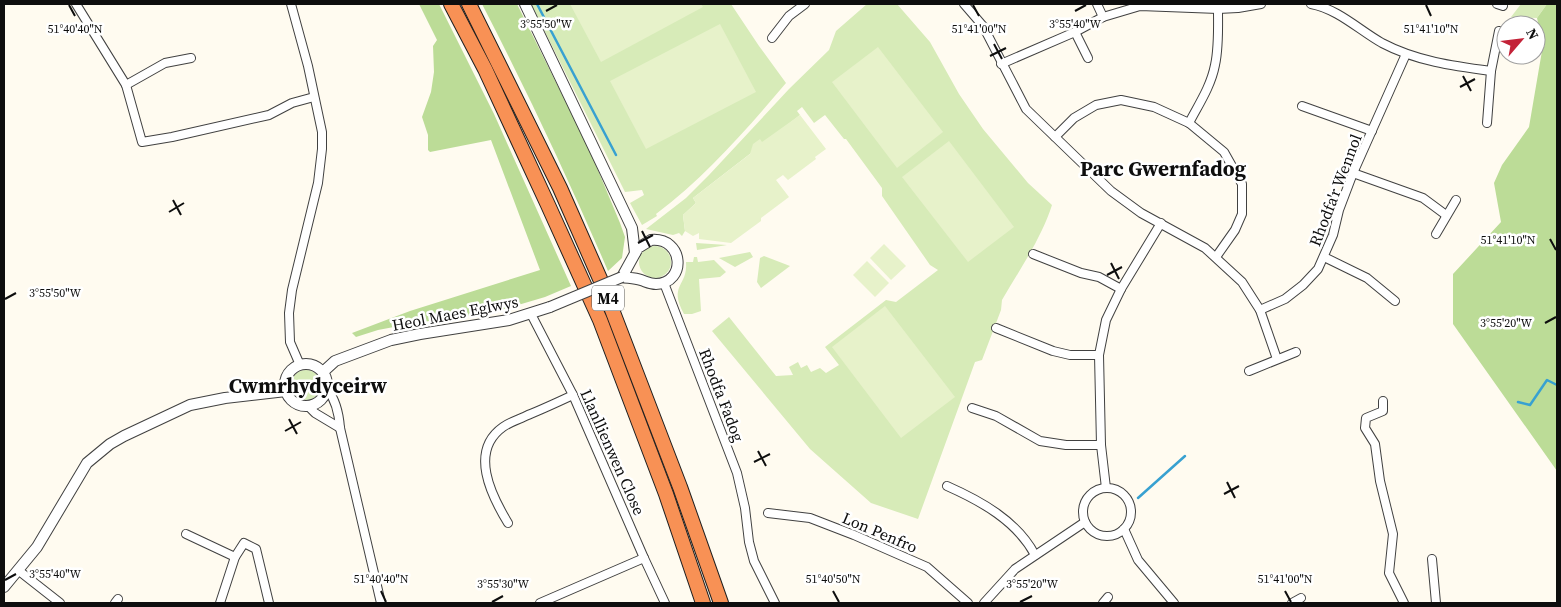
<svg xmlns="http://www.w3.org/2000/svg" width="1561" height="607" font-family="'Source Serif 4',serif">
<rect width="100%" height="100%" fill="#fffbf0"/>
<g fill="#d7ebb8">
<path d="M531 4H731L759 46 786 83C746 130 706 176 656 214L657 216 642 225 630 203 644 195 642 190 625 192Z"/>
<path d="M867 4H897L930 42 959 94 983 129 1028 183 1052 205C1041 239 1020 269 1002 300L1001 310 982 360 975 362 918 519 871 503 810 449 712 331 729 317 776 376 793 375 789 367 798 362 801 368 807 365 811 372 820 368 826 373 839 365 825 347 886 300 896 302 938 270 930 265 882 196V188L846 139H844L825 115 814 123 802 107 797 111 800 115 693 198 696 203 683 215 685 231 682 236 679 233 673 235 646 229 686 198 709 175 789 89 829 50 836 31Z"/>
<polygon points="1521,4 1547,4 1537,18 1511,17"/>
<polygon points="696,243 727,245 697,250"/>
<circle cx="655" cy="262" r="16"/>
<polygon points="750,252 753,257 735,267 719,258"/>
<polygon points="764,256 790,266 761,288 757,282 760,258"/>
<path d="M694 257H697L698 262 714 260 726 272 720 277 699 279 701 311 692 314H684C668 284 688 287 686 262H693Z"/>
<circle cx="306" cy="385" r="15"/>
</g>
<g fill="#bcdc97">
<polygon points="419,4 439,4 494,114 571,286 545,297 494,312 415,323 378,330 356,337 352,333 410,311 540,270 491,140 430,152 428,150 428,135 422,117 431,92 434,72 433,46 437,40"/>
<path d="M482 4H517L590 151 620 223 625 237 622 258 608 271C569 180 527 91 482 4Z"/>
<polygon points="1547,4 1557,4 1557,471 1453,324 1453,274 1501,222 1494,183 1502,165 1529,127 1543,45 1537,18"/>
</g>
<g fill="#e7f2ca">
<polygon points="570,4 701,4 703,7 601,62"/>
<polygon points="720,24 756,92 646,149 610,81"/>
<polygon points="878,47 943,132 897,168 832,82"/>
<polygon points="800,115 826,149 815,157 816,159 788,180 783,175 776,180 789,197 761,218 761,221 731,243 699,239 699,233 693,236 685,231 683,215 696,203 693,198 750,154 753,144 760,139 762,142"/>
<polygon points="949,141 1014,227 968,262 902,177"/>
<polygon points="884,244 906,266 891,280 870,258"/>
<polygon points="867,261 889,283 875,297 853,275"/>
<polygon points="885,306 955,397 901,438 832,347"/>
</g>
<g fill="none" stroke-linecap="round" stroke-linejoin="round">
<g stroke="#38a1d1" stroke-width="2.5">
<polyline points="537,4 616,155"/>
<polyline points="1518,402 1530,405 1547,380 1557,385"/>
<polyline points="1138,498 1185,456"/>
</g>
<defs>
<g id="minor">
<polyline points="76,4 126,85 165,63 191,58"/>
<polyline points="291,4 308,66 322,132 322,149 318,183 292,290 289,313 290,342 300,365"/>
<polyline points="964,4 983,26 1026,109 1111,191 1141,213 1205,248 1242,282 1260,310 1277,359"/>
<polyline points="1097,4 1103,17"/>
<path d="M1311 4C1338 9 1359 30 1382 43 1416 61 1453 66 1491 71"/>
<polyline points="1497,4 1503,6"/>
<polyline points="1075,32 1088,58"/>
<polyline points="772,38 789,16 805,4"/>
<polyline points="1001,64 1075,32 1103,17 1140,6 1218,9 1238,8 1261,4"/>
<polyline points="126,85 142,142 172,137 269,115 292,103 314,97"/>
<polyline points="1302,106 1372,131"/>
<path d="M1189 123C1199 104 1211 86 1215 65 1219 47 1218 28 1218 9"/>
<polyline points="1487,123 1491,71 1499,31"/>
<polyline points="1055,137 1074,118 1096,105 1121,100 1154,107 1189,123 1224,152 1242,184 1242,214 1235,230 1216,257"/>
<polyline points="1353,173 1423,198 1446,215"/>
<polyline points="1436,234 1456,200"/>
<polyline points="1033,254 1081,273 1099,277 1121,289"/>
<polyline points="1324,257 1367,278 1395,301"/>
<polyline points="664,283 737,473 745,508 749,542 754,561 775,603"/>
<polyline points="1260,310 1285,299 1303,285 1318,269 1333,235 1339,210 1353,173 1406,54"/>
<polyline points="531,314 573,395 644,558 665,603"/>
<polyline points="996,328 1053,351 1070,355 1099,355"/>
<polyline points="1249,371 1296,352"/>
<path d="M327 389C336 400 339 414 340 428L381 603"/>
<polyline points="1383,401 1383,411 1366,418 1365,428 1375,444 1380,481 1393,534 1389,573 1404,603"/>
<polyline points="309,407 315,413 340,428"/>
<polyline points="972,408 996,416 1040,441 1066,445 1101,445"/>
<path d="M947 486C981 501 1017 521 1035 555"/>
<polyline points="1106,488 1101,445 1099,355 1106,320 1121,289 1161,223"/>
<circle cx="1107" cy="512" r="24"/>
<polyline points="768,513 810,518 854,535 927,567 968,603"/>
<path d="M508 523C491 495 469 451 503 427 510 422 520 419 528 415 543 409 558 402 573 395"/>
<polyline points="1124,529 1138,560 1174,603"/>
<polyline points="186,534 235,557"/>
<polyline points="1432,559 1436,603"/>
<polyline points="18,570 60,603"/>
<polyline points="115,603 118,599"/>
<polyline points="220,603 235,557 244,543 256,549 269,603"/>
<polyline points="540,603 644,558"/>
<polyline points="984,603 1015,569 1085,522"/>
<polyline points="1103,603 1108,597"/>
<polyline points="1292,603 1301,598"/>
</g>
<g id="tertiary">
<polyline points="525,4 632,228 635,253"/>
<path d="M651 240C684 237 687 283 656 284 650 284 647 282 641 280 635 278 628 278 622 277L638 248Z"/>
<circle cx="306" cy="385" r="21"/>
<polyline points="323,372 335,361 391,340 420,334 509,320 550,307"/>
<polyline points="4,587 37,547 87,463 110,444 124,436 190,405 225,398 286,391"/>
</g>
<g id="motorway">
<polyline points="451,4 485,69 548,205 600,320 666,494 703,603"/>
<polyline points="469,4 560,188 601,281 680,487 721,603"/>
</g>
</defs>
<use href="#minor" stroke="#414141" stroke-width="10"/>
<use href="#tertiary" stroke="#414141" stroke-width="12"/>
<use href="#motorway" stroke="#1f1f1f" stroke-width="16"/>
<use href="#minor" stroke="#fff" stroke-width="8"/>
<use href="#tertiary" stroke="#fff" stroke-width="10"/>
<use href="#motorway" stroke="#f89155" stroke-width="14"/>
<defs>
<polyline id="tertiary-bridge" points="550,307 622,277"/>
</defs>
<use href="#tertiary-bridge" stroke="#414141" stroke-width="12" stroke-linecap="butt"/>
<use href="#tertiary-bridge" stroke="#fff" stroke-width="10"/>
</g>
<path fill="none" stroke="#0e0e0e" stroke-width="2" d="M69 5 75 16M973 5 979 16M1426 5 1431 16M546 11 557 5M1075 11 1086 5M994 44 1002 59M990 56 1006 48M1463 76 1471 91M1460 87 1475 79M173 200 181 215M169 212 184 203M642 231 650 247M1550 239 1556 250M638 243 653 235M1111 263 1119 279M1107 275 1122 267M5 299 16 293M1545 323 1556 317M289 419 297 434M285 431 301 422M758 451 766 466M754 462 770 454M1227 482 1235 498M1224 494 1239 486M5 580 16 574M381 591 386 602M833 591 839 602M1285 591 1291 602M492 602 503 596M1020 602 1032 596"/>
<g text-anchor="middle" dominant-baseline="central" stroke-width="5" stroke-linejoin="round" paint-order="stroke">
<rect fill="#fff" stroke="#565656" stroke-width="1" x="592" y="285.5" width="32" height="25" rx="4"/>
<g font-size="15" font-weight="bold" fill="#0e0e0e">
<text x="608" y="298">M4</text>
</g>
<g font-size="16" fill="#0e0e0e" stroke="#fff">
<text transform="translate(1335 190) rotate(-69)">Rhodfa'r Wennol</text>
<text transform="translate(455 313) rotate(-11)">Heol Maes Eglwys</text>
<text transform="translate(722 395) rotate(69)">Rhodfa Fadog</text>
<text transform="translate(613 452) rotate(66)">Llanllienwen Close</text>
<text transform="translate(880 532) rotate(23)">Lon Penfro</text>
</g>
<g font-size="21" font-weight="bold" fill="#0e0e0e" stroke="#fff">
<text x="1163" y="168">Parc Gwernfadog</text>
<text x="308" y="385">Cwmrhydyceirw</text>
</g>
</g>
<g font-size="12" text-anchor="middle" fill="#0e0e0e" stroke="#fff" stroke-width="5" stroke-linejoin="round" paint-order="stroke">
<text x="546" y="28">3°55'50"W</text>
<text x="1075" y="28">3°55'40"W</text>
<text x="75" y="33">51°40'40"N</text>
<text x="979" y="33">51°41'00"N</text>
<text x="1431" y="33">51°41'10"N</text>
<text x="1508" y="244">51°41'10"N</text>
<text x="55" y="297">3°55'50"W</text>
<text x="1506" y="327">3°55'20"W</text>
<text x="55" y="578">3°55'40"W</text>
<text x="381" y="583">51°40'40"N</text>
<text x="833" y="583">51°40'50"N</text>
<text x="1285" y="583">51°41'00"N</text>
<text x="503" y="588">3°55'30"W</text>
<text x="1032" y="588">3°55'20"W</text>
</g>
<rect width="1561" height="607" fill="none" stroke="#0e0e0e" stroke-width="10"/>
<g transform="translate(1521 40) rotate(62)"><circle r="24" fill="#ffffff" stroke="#9f9f9f"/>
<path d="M0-4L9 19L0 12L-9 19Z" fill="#c32238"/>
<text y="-8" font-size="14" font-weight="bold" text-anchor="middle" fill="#0e0e0e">N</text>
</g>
</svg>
